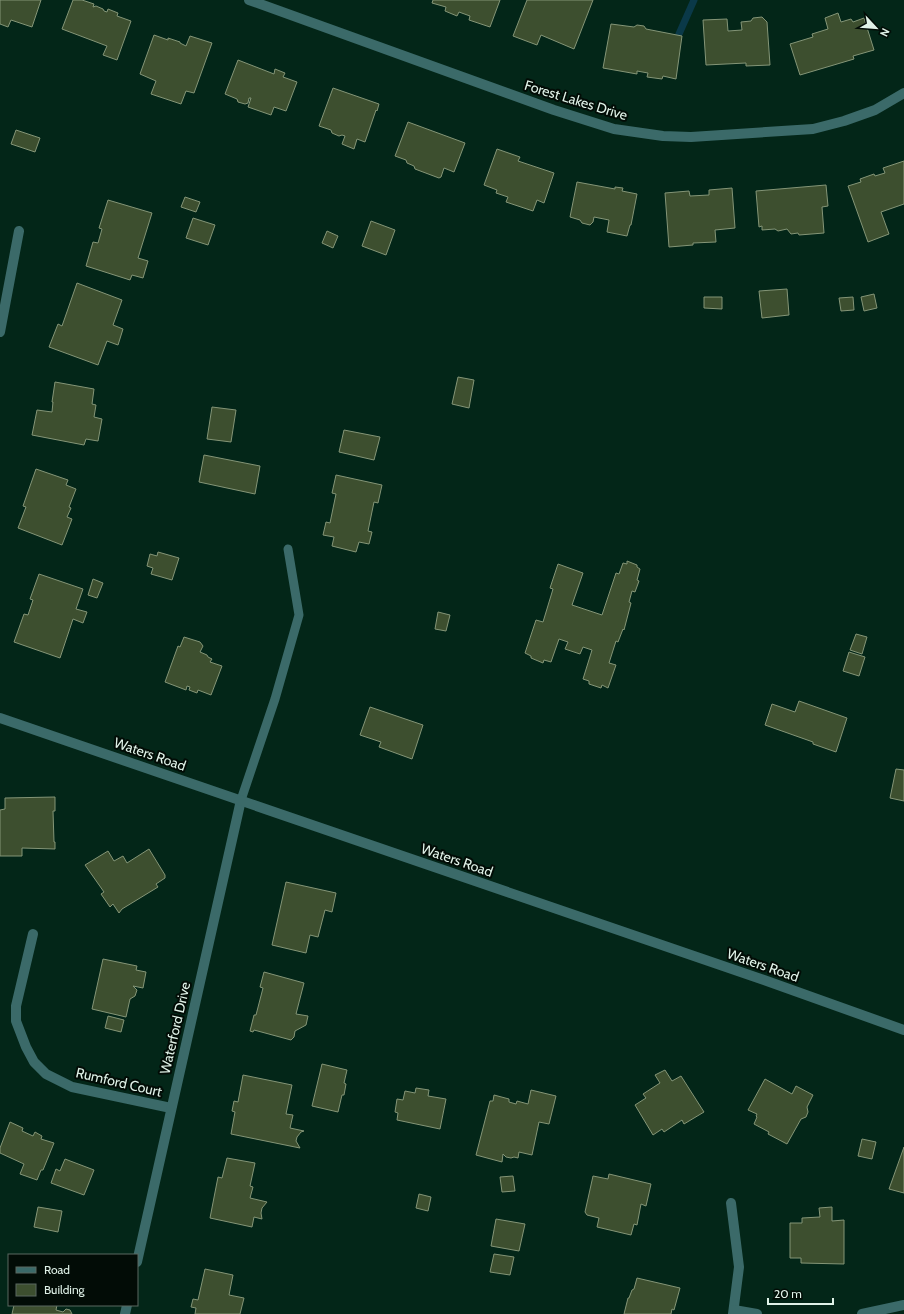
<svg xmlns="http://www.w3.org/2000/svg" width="904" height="1314" font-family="Cabin,sans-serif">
<rect width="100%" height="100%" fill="#032618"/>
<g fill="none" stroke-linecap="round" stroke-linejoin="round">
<polyline stroke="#0a3948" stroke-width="7" points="679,34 694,0"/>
</g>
<g fill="#3d4f2f" stroke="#849577">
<polygon points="0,0 41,0 32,27 11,20 8,27 0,24"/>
<polygon points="73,0 82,0 94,4 93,7 96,6 103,9 104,11 107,12 108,9 118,13 117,16 131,21 117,60 103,55 107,46 62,29"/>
<polygon points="433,0 500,0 490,27 469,20 470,16 459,12 457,16 445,11 446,7 432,3"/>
<polygon points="527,0 593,0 574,49 541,35 537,45 513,36"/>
<polygon points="838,13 841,22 851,19 853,22 864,18 874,50 853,56 854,59 800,75 790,44 813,37 812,34 828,29 825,18"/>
<polygon points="762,17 767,22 770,65 746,66 746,63 706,65 703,20 727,19 728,31 742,30 741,22 751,21 753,18"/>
<polygon points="611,24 634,27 637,25 644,26 646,29 682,36 676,79 663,76 662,79 647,77 648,73 637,71 637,74 603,68"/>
<polygon points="154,35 168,40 168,38 180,42 180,43 186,46 190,36 212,43 194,93 186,91 181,104 151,94 156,81 140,74"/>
<polygon points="238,60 274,74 275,69 285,73 283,77 297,82 286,111 274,107 271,115 248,107 251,98 249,98 248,103 245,104 238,102 237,99 225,94"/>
<polygon points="333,88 379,104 377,111 376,110 365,142 357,139 354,149 342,144 345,136 342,135 339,136 332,133 331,130 319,126"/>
<polygon points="408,122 465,143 454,172 444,168 441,177 439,178 415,169 414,166 407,163 406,160 395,156"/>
<polygon points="16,130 40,138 35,152 11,144"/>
<polygon points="497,149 520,157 518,161 554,173 544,203 537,200 533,211 506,202 508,197 496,193 497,190 484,185"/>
<polygon points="904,161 904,204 881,212 889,234 868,242 848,186 861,182 860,179 874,174 875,176 885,173 883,168"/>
<polygon points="577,182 615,189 615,187 623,188 622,191 637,194 631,225 630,225 627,236 607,232 609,220 594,217 593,222 590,225 582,223 580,220 570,217"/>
<polygon points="826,185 828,206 822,207 824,233 799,235 798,233 791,234 787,229 778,231 775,229 762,230 762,226 759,227 756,191"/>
<polygon points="732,188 735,228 715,230 716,242 693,243 693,245 669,247 665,193 689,191 690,196 709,195 709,190"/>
<polygon points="185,197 200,202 196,212 181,207"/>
<polygon points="108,200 152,213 138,258 148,261 143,278 132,275 130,280 86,266 93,242 98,243 102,229 99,228"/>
<polygon points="193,218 215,225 208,245 186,238"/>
<polygon points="371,221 395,230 386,255 362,246"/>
<polygon points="327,231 338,236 333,248 322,243"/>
<polygon points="77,283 122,300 113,325 123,329 118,345 107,341 98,365 49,347 58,324 62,326"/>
<polygon points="787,289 789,315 762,318 759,291"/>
<polygon points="874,294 877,308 864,311 861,297"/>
<polygon points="704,297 722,297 722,309 704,308"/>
<polygon points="853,297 854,310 841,311 839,298"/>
<polygon points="458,377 474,380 469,408 452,404"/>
<polygon points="55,382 94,389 92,404 96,405 94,417 102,419 98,441 86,439 84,445 32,435 37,410 52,412 53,402 52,402"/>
<polygon points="212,407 236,410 231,442 207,439"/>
<polygon points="344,430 380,437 374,460 339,452"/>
<polygon points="204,455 260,466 255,494 199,482"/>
<polygon points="36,469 68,480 66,485 76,489 69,507 71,508 67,517 72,519 62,545 18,528 26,507 23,506"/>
<polygon points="336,475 382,485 378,503 374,502 368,531 372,532 369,544 359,542 356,552 332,546 334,537 323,535 326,522 330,523 336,494 332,493"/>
<polygon points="158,552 179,558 172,580 151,574 153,568 147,566 150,554 157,556"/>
<polygon points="627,561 637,565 637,567 640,569 637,580 639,581 635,592 632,591 629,602 631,603 624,630 623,629 618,642 616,641 609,663 616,665 608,688 602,685 601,688 589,684 589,681 583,679 592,650 583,647 580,654 565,649 568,642 559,639 551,662 544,660 543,663 531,658 531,656 525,653 536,620 543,622 553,589 550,588 558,564 583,573 572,605 602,615 616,573 619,574 623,563 627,564"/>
<polygon points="39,574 83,589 76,609 87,612 83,623 73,619 60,658 14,642 24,614 28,615 33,600 30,599"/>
<polygon points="93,579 103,583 97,598 88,595"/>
<polygon points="438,612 450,615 446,631 435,629"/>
<polygon points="856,634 867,637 862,654 850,650"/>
<polygon points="184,637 200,642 203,646 200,652 207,655 208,657 212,659 210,662 222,666 211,695 198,690 197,693 189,690 190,687 187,686 186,690 165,682 178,646 180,647"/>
<polygon points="849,652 865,657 859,676 843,671"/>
<polygon points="799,701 847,718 836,752 813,744 813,742 765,725 772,704 795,712"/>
<polygon points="370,707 423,725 412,759 379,747 381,742 360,735"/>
<polygon points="896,769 904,770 904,801 890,798"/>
<polygon points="55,797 55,811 53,811 54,842 55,842 55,849 22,848 22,856 0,856 0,810 5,809 5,798"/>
<polygon points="149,849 165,875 165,878 156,884 158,887 122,909 119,913 113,904 110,907 101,894 104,892 85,865 108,851 114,861 123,856 127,863"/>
<polygon points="286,882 336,893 332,912 325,910 318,937 310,935 306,953 272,945"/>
<polygon points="103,959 137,966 136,970 146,972 143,988 133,986 137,990 135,996 130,999 126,1017 92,1009"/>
<polygon points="264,972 304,983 296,1014 308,1016 306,1025 295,1031 294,1037 291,1040 254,1030 253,1032 250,1031 254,1015 256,1015 263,988 260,987"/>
<polygon points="108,1016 124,1020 121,1032 105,1028"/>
<polygon points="322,1064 347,1070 344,1083 346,1084 344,1095 342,1095 338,1112 312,1106"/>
<polygon points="665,1070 672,1081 681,1076 704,1112 684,1124 682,1120 664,1132 662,1129 653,1135 635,1105 646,1098 643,1094 660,1083 655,1075"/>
<polygon points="243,1075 292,1085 286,1114 293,1115 290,1128 304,1131 301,1132 297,1137 296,1141 300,1148 231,1134 235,1112 232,1111 234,1101 238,1102"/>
<polygon points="765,1079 792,1094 796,1086 813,1095 807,1107 808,1112 806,1117 801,1119 787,1144 768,1134 769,1132 754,1124 757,1117 756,1116 757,1114 748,1110"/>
<polygon points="416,1088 429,1090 428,1096 446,1099 440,1129 397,1120 398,1113 395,1112 397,1099 403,1100 405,1091 415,1093"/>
<polygon points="531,1090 556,1096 549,1124 539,1122 532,1155 519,1152 518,1158 514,1157 511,1158 506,1157 503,1154 502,1162 476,1155 490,1101 493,1101 494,1095 509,1099 509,1102 516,1104 517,1101 528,1104"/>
<polygon points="10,1122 23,1128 22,1131 33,1136 35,1132 42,1136 41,1139 54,1143 43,1170 41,1170 37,1180 20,1174 24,1164 0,1153 0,1148"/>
<polygon points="862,1139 876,1142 872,1159 858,1156"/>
<polygon points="904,1147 904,1193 889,1189"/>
<polygon points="227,1158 255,1163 250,1186 253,1187 250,1198 267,1202 262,1208 261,1213 262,1219 254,1217 252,1227 210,1218 218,1177 222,1178"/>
<polygon points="65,1159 94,1170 84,1195 51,1183 56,1169 60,1171"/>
<polygon points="609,1174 651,1184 646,1206 641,1204 637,1225 634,1224 631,1235 597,1227 599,1218 587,1215 585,1212 593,1176 608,1179"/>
<polygon points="513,1176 515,1191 502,1192 500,1177"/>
<polygon points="419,1194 431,1197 428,1211 416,1208"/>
<polygon points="38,1207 62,1211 58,1232 34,1227"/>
<polygon points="832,1207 832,1221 844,1220 844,1264 801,1263 801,1258 790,1258 790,1223 802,1223 802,1218 820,1217 819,1208"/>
<polygon points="496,1219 525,1224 519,1251 491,1246"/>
<polygon points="494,1254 514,1257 510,1275 490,1272"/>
<polygon points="205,1269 233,1275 229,1295 244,1298 240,1314 195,1314 196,1308 191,1307 193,1299 198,1300"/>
<polygon points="637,1278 680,1288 674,1310 672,1309 671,1314 624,1314 628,1298 629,1298 632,1290 634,1289"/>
<polygon points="14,1305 57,1305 56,1310 63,1312 66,1309 70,1310 72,1314 12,1314"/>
</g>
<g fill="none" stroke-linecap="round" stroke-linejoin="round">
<polyline stroke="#3b6a69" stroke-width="9" points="241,800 275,699 299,615 288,549"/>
<g stroke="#3b6a69" stroke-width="10">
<polyline points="249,0 554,110 614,129 663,136 691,137 813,129 844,121 875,110 904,93"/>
<polyline points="0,332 19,231"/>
<polyline points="33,934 16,1006 16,1021 26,1047 34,1062 46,1074 72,1087 171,1108"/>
<polyline points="731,1203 739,1267 733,1314"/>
<polyline points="137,1262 241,800"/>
<polyline points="734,1310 757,1314"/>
<polyline points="125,1314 127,1305"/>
<polyline points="862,1314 904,1305"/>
</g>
<polyline stroke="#3b6a69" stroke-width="10" points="0,718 764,980 904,1030"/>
</g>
<g text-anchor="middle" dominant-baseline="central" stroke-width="4" stroke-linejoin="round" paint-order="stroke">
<g font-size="14" fill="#e0f2e8" stroke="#020c06">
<text transform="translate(576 100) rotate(17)">Forest Lakes Drive</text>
<text transform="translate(150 754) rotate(19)">Waters Road</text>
<text transform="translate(457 860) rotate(19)">Waters Road</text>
<text transform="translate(763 965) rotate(19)">Waters Road</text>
<text transform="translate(175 1028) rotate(-77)">Waterford Drive</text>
<text transform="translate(119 1082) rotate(13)">Rumford Court</text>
</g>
</g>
<rect x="8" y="1254" width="130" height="52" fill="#020c06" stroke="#5b6860"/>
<rect x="16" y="1267" width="20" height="6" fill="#3b6a69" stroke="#5b6860"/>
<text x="44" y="1274" font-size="12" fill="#e0f2e8">Road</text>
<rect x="16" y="1284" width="20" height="12" fill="#3d4f2f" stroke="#5b6860"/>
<text x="44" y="1294" font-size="12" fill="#e0f2e8">Building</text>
<g transform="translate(876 28) rotate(116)" stroke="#020c06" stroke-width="3" paint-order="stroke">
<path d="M0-3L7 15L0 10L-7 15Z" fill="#e0f2e8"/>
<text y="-6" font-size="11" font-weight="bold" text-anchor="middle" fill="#e0f2e8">N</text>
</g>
<path d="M768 1298v6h65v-6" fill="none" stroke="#e0f2e8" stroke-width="2"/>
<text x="774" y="1298" font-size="12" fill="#e0f2e8" stroke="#020c06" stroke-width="3" paint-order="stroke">20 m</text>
</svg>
